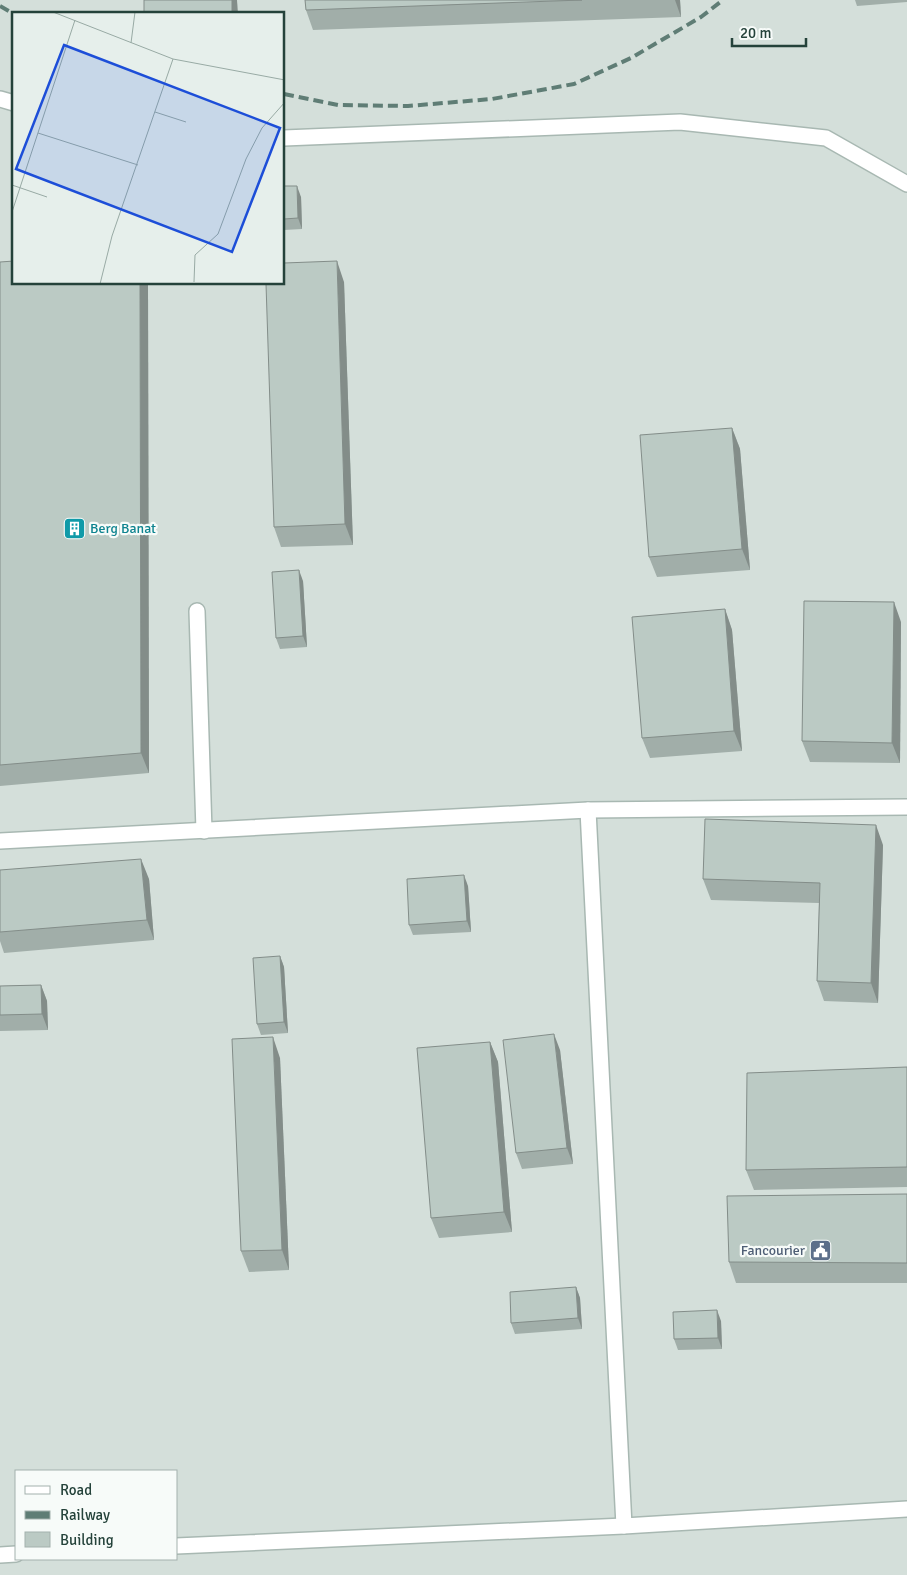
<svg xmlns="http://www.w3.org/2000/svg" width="907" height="1575" font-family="Signika,sans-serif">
<rect width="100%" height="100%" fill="#e6efeb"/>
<path fill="#d4dfda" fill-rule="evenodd" d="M0 0H907V1575H0ZM14 14H284V284H14ZM16 1471H176V1559H16Z"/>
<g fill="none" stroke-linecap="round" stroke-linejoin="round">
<defs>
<g id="minor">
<polyline points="0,99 14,103"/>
<polyline points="284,138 680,122 826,138 907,184"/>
<polyline points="197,611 204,831"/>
<polyline points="588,810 624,1526"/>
<polyline points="0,841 588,810 907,807"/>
<polyline points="176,1546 624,1526 907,1509"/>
<polyline points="0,1555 16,1554"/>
</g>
</defs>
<use href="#minor" stroke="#a8b8b2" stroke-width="18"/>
<use href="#minor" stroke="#fff" stroke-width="15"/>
<g stroke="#5f7d75" stroke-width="4" stroke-dasharray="10 5" stroke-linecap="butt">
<polyline points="0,6 14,14"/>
<polyline points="284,94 338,105 408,106 492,99 574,84 631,58 701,17 723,0"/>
</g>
</g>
<g fill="#a1aea9">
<polygon points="305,0 680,0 681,17 313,30 306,10"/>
<polygon points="855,0 907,0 907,2 857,6"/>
<polygon points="284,186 301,197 302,229 284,230"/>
<polygon points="0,262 14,284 148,284 149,773 0,786"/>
<polygon points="344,282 353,545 281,547 274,527"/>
<polygon points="732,428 740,449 750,570 657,577 649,557"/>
<polygon points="303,581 307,647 280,649 276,638"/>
<polygon points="725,609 732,630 742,751 650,758 642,738"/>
<polygon points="901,622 900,763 810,762 802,741"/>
<polygon points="883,845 878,1003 824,1001 817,981 819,903 711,900 703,879"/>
<polygon points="0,870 149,879 154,940 4,953 0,941"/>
<polygon points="468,886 471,932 413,935 409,925"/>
<polygon points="280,956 284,967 288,1033 261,1035 257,1024"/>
<polygon points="41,985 47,1001 48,1030 0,1031 0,986"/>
<polygon points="490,1042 498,1062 512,1232 439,1238 431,1218"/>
<polygon points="560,1050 573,1164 522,1169 516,1153"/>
<polygon points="280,1058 289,1270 249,1272 241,1251"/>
<polygon points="907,1067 907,1187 754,1190 746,1170"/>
<polygon points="907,1194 907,1283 736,1283 729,1262"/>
<polygon points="576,1287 580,1298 582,1329 515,1334 511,1323"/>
<polygon points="721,1321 722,1349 678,1350 674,1339"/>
</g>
<g fill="#838d89">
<polygon points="232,0 237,0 238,14 232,14"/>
<polygon points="675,0 680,0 681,17"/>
<polygon points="297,186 301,197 302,229 298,218"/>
<polygon points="337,261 344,282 353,545 345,524"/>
<polygon points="140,284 148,284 149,773 141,753"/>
<polygon points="732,428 740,449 750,570 742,549"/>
<polygon points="299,570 303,581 307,647 303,636"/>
<polygon points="894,602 901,622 900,763 892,743"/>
<polygon points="725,609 732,630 742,751 734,731"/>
<polygon points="876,825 883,845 878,1003 871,983"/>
<polygon points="141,859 149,879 154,940 147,920"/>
<polygon points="464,875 468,886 471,932 467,921"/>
<polygon points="280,956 284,967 288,1033 284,1022"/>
<polygon points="41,985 47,1001 48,1030 42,1014"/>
<polygon points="554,1034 560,1050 573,1164 567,1148"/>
<polygon points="273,1037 280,1058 289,1270 282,1250"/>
<polygon points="490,1042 498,1062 512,1232 504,1212"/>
<polygon points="576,1287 580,1298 582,1329 578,1318"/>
<polygon points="717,1310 721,1321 722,1349 718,1338"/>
</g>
<g fill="#bbcac4" stroke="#838d89">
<rect x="144" y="0" width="88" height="14"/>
<polygon points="305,0 582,0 306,10"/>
<polygon points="284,186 297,186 298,218 284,219"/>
<polygon points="14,261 14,284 140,284 141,753 0,765 0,262"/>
<polygon points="337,261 345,524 274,527 266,284 284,284 284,263"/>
<polygon points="732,428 742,549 649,557 640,435"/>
<polygon points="299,570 303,636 276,638 272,572"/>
<polygon points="804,601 894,602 892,743 802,741"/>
<polygon points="725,609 734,731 642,738 632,617"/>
<polygon points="705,819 876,825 871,983 817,981 820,883 703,879"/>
<polygon points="141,859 147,920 0,932 0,870"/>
<polygon points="464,875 467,921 409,925 407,879"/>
<polygon points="280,956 284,1022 257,1024 253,958"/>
<polygon points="41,985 42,1014 0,1015 0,986"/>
<polygon points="554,1034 567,1148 516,1153 503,1040"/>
<polygon points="273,1037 282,1250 241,1251 232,1039"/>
<polygon points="490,1042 504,1212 431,1218 417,1048"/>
<polygon points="907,1067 907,1167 746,1170 747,1073"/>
<polygon points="907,1194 907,1263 729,1262 727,1196"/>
<polygon points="576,1287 578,1318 511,1323 510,1292"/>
<polygon points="717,1310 718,1338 674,1339 673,1312"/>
</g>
<defs>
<symbol id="building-square" viewBox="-11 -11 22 22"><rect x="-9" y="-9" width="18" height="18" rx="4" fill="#0f9aa8" stroke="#f7fbf9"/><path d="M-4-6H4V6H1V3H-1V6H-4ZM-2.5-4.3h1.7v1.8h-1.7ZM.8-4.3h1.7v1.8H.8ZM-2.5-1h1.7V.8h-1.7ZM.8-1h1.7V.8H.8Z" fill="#fff"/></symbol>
<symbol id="civic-square" viewBox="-11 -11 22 22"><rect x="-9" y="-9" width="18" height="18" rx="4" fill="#5c6f8a" stroke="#f7fbf9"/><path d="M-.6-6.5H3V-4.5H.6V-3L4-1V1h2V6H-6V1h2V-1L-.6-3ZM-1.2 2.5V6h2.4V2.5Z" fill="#fff"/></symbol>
</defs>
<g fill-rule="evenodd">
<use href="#building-square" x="62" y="516" width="25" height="25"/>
<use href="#civic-square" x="808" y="1238" width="25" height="25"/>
</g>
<g text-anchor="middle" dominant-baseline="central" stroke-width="4.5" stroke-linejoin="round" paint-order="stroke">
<g font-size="14" fill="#0d838f" stroke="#f7fbf9" text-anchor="start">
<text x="90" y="528">Berg Banat</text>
</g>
<g font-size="14" fill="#4e5e75" stroke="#f7fbf9" text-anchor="end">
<text x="805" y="1250">Fancourier</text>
</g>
</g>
<g transform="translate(12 12)">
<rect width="272" height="272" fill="#e6efeb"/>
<path fill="none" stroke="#98aaa4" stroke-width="1" d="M41 0 161 47 273 68M119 31 123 0M143 100 174 110M26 121 126 153M0 173 35 185M0 200 63 8M182 270 183 243 206 222 234 147 250 116 273 90M88 272 100 224 161 47"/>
<path fill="#1d4ed8" fill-opacity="0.15" stroke="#1d4ed8" stroke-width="2.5" d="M52 33 268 116 220 240 4 157Z"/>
<rect width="272" height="272" fill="none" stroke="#24423a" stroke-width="2.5"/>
</g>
<rect x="15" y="1470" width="162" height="90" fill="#f7fbf9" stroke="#a3b1ad"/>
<rect x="25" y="1486" width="25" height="8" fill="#ffffff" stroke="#a3b1ad"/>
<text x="60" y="1495" font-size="15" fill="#24423a">Road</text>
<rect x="25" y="1511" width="25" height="8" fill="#5f7d75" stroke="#a3b1ad"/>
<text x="60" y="1520" font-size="15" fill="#24423a">Railway</text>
<rect x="25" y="1532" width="25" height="15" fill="#bbcac4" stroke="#a3b1ad"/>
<text x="60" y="1545" font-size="15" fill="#24423a">Building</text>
<path d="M732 38v8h74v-8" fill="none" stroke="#24423a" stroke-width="2.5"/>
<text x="740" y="38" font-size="15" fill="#24423a" stroke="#f7fbf9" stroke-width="4" paint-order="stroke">20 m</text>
</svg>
